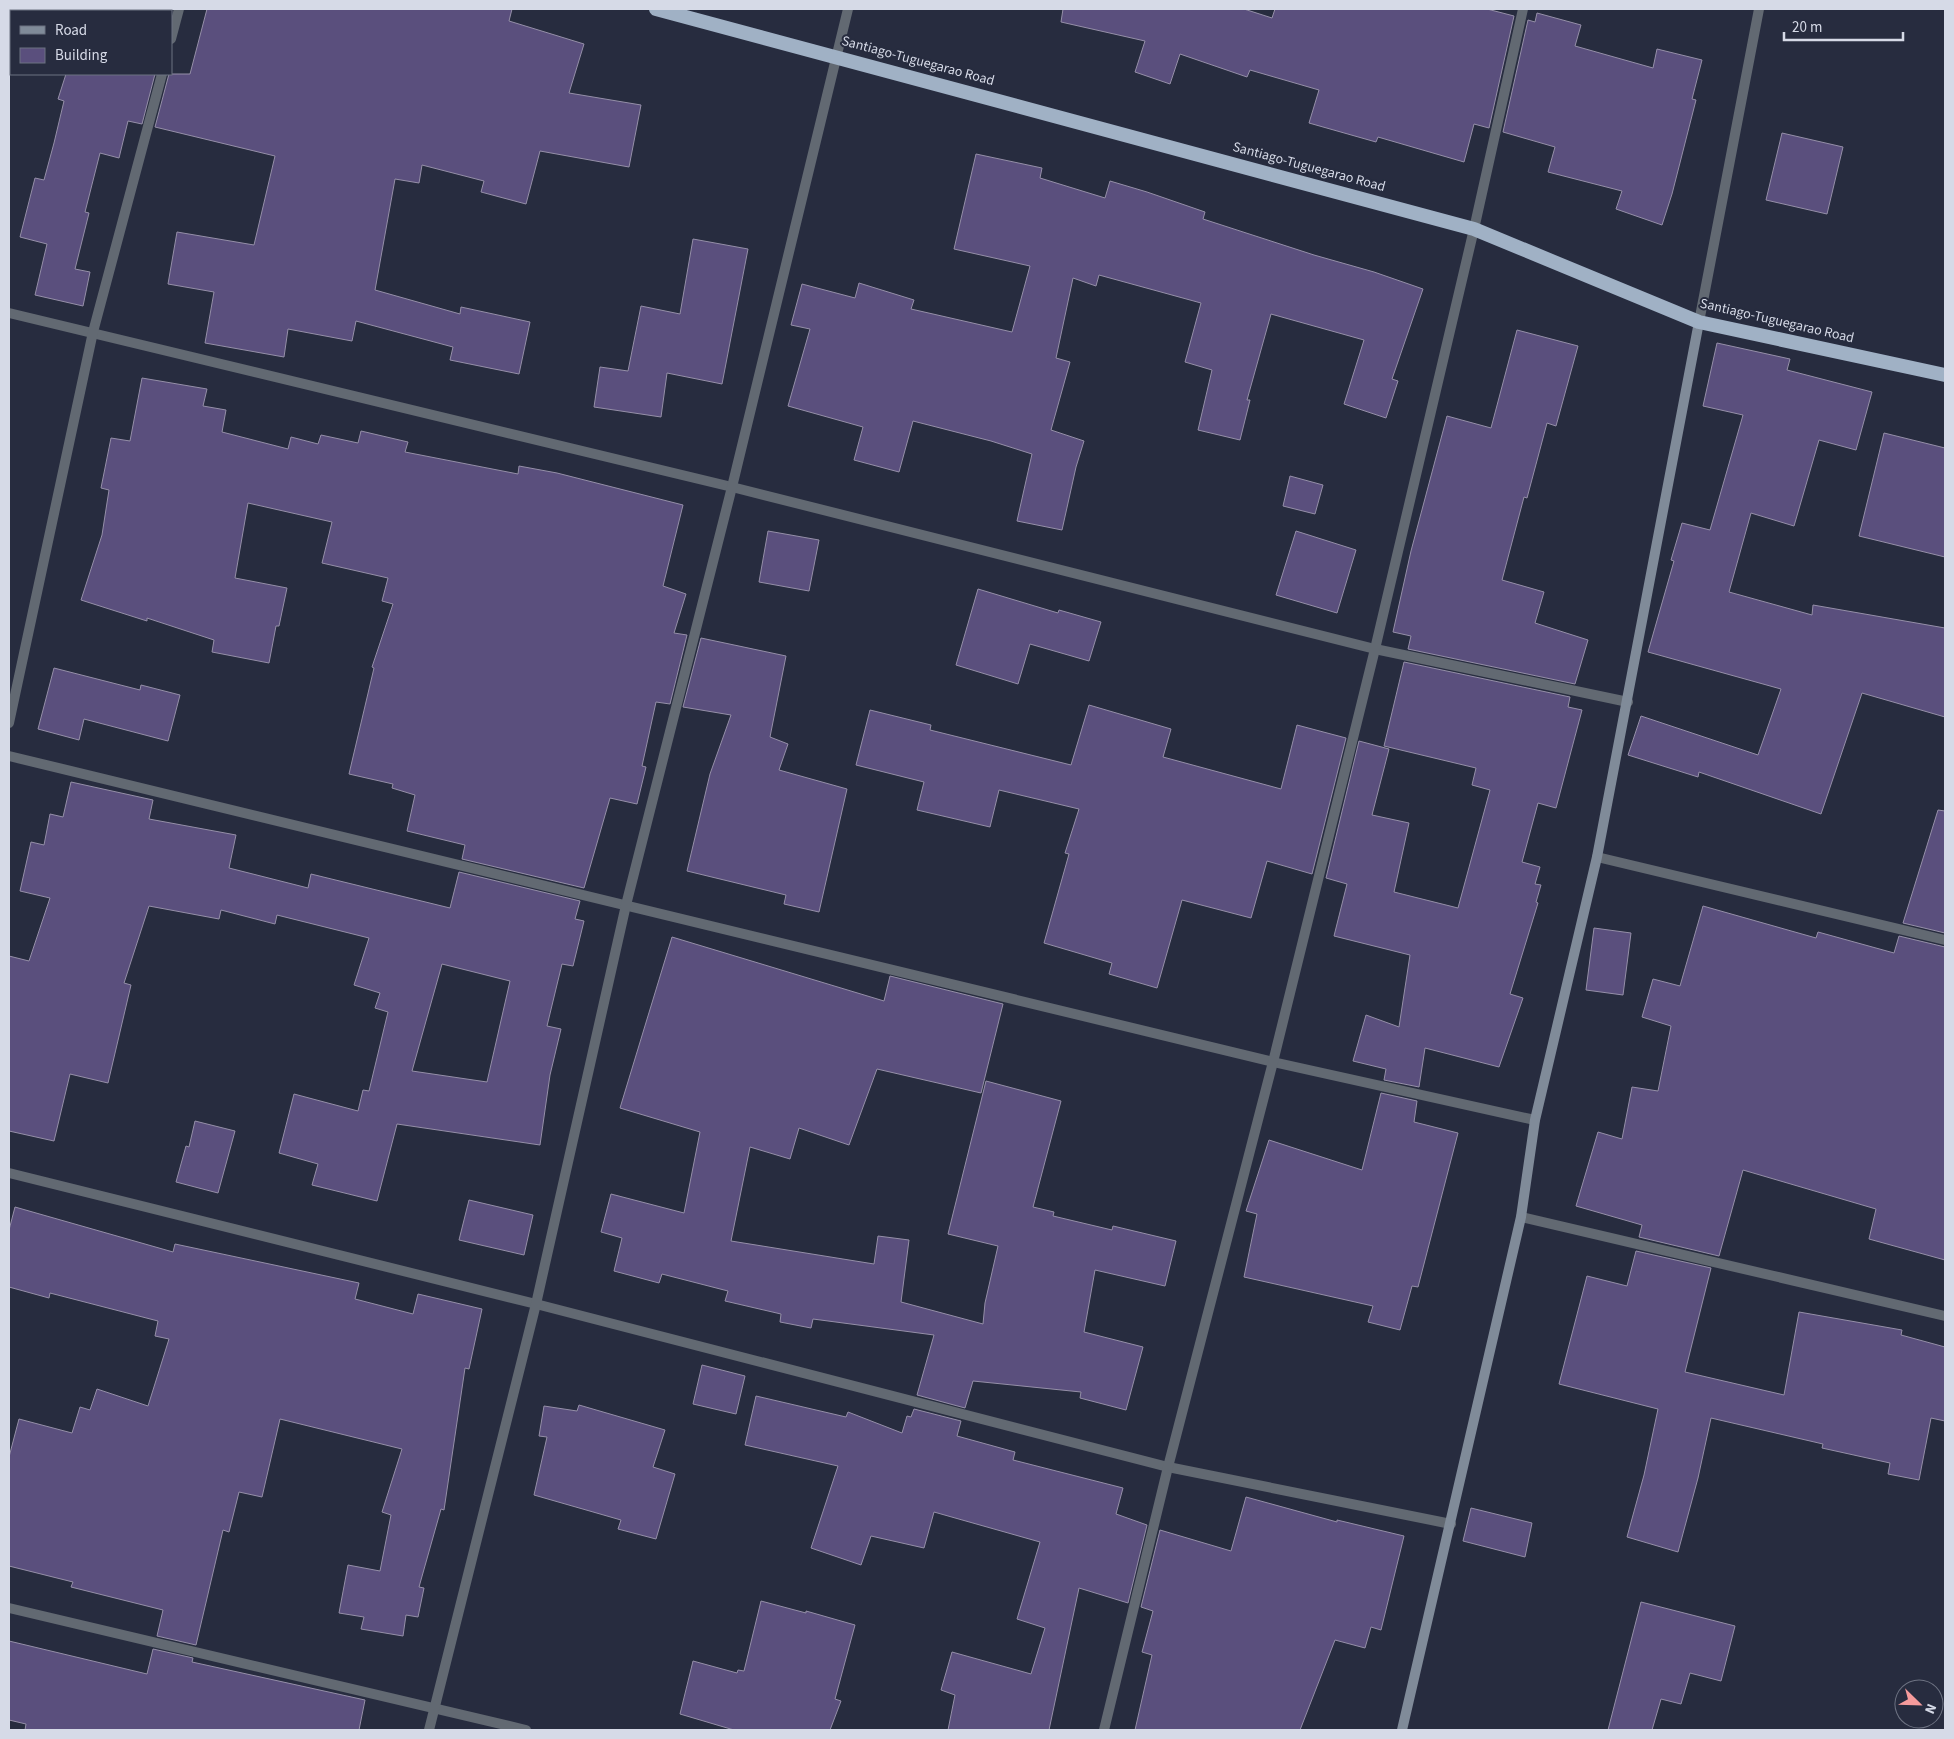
<svg xmlns="http://www.w3.org/2000/svg" width="1954" height="1739" font-family="'Source Sans 3',sans-serif">
<rect width="100%" height="100%" fill="#272c3f"/>
<g fill="#5a4f7d" stroke="#958fa8" fill-rule="evenodd">
<polygon points="207,9 512,9 509,21 584,44 569,93 641,105 629,167 540,151 526,204 481,192 484,181 422,165 419,183 395,179 375,290 460,314 461,307 530,322 519,374 450,360 453,347 356,321 352,341 288,329 284,357 205,343 214,292 168,284 177,232 254,245 275,156 155,127 169,74 190,74"/>
<polygon points="1063,9 1244,9 1272,18 1275,9 1487,9 1514,16 1489,128 1474,124 1464,162 1378,137 1376,142 1309,123 1319,90 1250,70 1247,77 1180,54 1170,84 1135,72 1145,41 1061,22"/>
<polygon points="1537,13 1581,25 1575,46 1653,68 1657,49 1702,60 1692,99 1696,100 1672,194 1662,225 1616,209 1622,191 1548,172 1555,147 1503,132 1528,20 1535,22"/>
<polygon points="66,74 155,74 142,124 128,121 119,158 100,153 85,212 89,213 75,269 90,272 83,306 35,295 47,244 20,237 35,178 44,180 54,143 64,101 58,99"/>
<polygon points="1782,133 1843,147 1827,214 1766,200"/>
<polygon points="976,154 1042,168 1040,178 1105,198 1110,181 1147,192 1205,212 1203,219 1314,255 1374,272 1423,289 1392,379 1398,381 1386,418 1344,404 1364,340 1271,314 1247,400 1250,400 1240,440 1198,430 1212,370 1185,362 1201,303 1099,275 1096,286 1073,278 1056,358 1070,362 1051,430 1084,441 1076,467 1062,530 1017,521 1032,454 991,441 913,421 899,472 854,460 863,427 788,406 810,329 791,325 802,284 855,298 859,283 914,300 911,309 1012,332 1030,266 954,249"/>
<polygon points="693,239 748,249 722,384 667,373 661,417 594,407 600,367 628,371 641,306 680,314"/>
<polygon points="1517,330 1578,346 1556,426 1547,423 1527,498 1524,497 1502,580 1544,592 1535,623 1588,640 1575,684 1408,649 1411,636 1393,632 1411,551 1447,416 1491,428"/>
<polygon points="1717,343 1790,359 1787,370 1872,392 1856,450 1819,440 1794,526 1751,513 1729,592 1812,615 1813,605 1945,628 1945,717 1862,693 1821,814 1699,772 1698,777 1628,755 1641,716 1758,755 1781,689 1648,652 1674,561 1671,560 1682,523 1710,530 1743,415 1703,406"/>
<polygon points="142,378 207,389 203,406 226,410 222,432 288,449 291,437 318,444 321,435 358,443 361,431 408,442 405,452 518,474 519,466 557,473 683,505 663,586 686,594 674,633 687,635 670,704 656,702 642,766 646,767 637,804 610,798 584,888 462,859 465,845 407,831 415,795 392,788 393,784 349,774 374,668 372,667 393,604 382,601 388,578 322,563 332,522 248,503 235,578 287,588 279,626 276,626 269,663 212,652 214,640 147,618 147,621 81,600 102,535 109,490 101,488 111,438 130,441"/>
<polygon points="1884,433 1945,448 1945,557 1859,536"/>
<polygon points="1290,476 1323,485 1315,514 1283,506"/>
<polygon points="768,531 819,540 809,591 759,582"/>
<polygon points="1296,531 1356,550 1337,613 1276,595"/>
<polygon points="978,589 1058,613 1059,610 1101,622 1089,661 1030,644 1018,684 956,665"/>
<polygon points="701,638 786,656 770,737 788,744 779,770 847,789 819,912 784,904 786,895 687,871 710,774 731,715 683,707"/>
<polygon points="1404,662 1570,697 1568,707 1582,710 1556,808 1538,803 1522,862 1540,867 1535,884 1541,885 1536,902 1538,903 1510,994 1523,998 1499,1067 1425,1048 1419,1087 1384,1080 1386,1069 1353,1061 1366,1015 1399,1027 1410,955 1334,936 1347,884 1326,878 1359,741 1389,749 1372,815 1409,823 1394,892 1458,908 1490,790 1472,785 1476,768 1384,746"/>
<polygon points="54,668 140,690 141,685 180,695 168,741 84,719 79,740 38,729"/>
<polygon points="1089,705 1171,729 1163,757 1281,789 1297,725 1346,738 1312,874 1267,861 1251,918 1182,900 1157,988 1109,974 1112,963 1044,943 1069,854 1065,853 1079,809 999,790 990,827 917,810 924,782 856,765 870,710 931,725 930,730 1071,765"/>
<path d="M71 782 153 800 149 819 236 835 229 868 308 888 311 874 450 908 459 872 580 901 575 919 584 921 573 966 562 964 547 1026 561 1029 550 1075 540 1145 397 1124 377 1201 312 1185 318 1164 279 1153 294 1094 358 1111 363 1090 369 1091 388 1012 375 1008 380 993 354 985 369 938 277 915 275 924 221 910 219 919 149 906 124 983 131 985 108 1083 70 1074 54 1141 9 1131V956L29 961 50 898 20 891 31 842 44 845 50 814 63 817ZM442 964 510 981 487 1082 412 1071Z"/>
<polygon points="1938,810 1945,811 1945,933 1903,923"/>
<polygon points="1703,906 1816,938 1818,932 1894,953 1899,936 1945,947 1945,1260 1869,1239 1876,1209 1743,1170 1719,1256 1639,1237 1642,1225 1576,1206 1598,1132 1622,1139 1632,1087 1658,1091 1671,1026 1642,1017 1653,979 1680,986"/>
<polygon points="1594,928 1631,933 1623,995 1586,990"/>
<polygon points="672,937 884,1001 890,976 1003,1004 981,1093 877,1069 849,1145 799,1128 790,1159 750,1147 731,1241 874,1264 878,1236 909,1240 901,1302 983,1324 985,1303 998,1246 948,1234 986,1081 1061,1101 1033,1207 1054,1212 1053,1216 1112,1230 1113,1226 1176,1241 1165,1286 1095,1270 1084,1332 1143,1347 1126,1410 1080,1398 1081,1392 973,1381 965,1408 917,1395 934,1335 813,1319 811,1328 780,1322 781,1314 725,1301 728,1291 662,1274 659,1283 614,1271 622,1238 601,1232 611,1194 684,1213 700,1132 620,1108"/>
<polygon points="1381,1093 1417,1101 1414,1122 1458,1133 1418,1287 1412,1286 1400,1330 1368,1322 1373,1306 1244,1277 1257,1214 1246,1211 1269,1140 1362,1170"/>
<polygon points="195,1121 235,1131 218,1193 176,1182 186,1146 189,1147"/>
<polygon points="469,1200 533,1215 524,1255 459,1240"/>
<polygon points="15,1207 173,1252 175,1244 359,1283 355,1299 413,1314 418,1294 482,1309 469,1369 465,1368 444,1510 441,1509 419,1587 424,1588 418,1617 406,1615 403,1636 361,1629 364,1617 339,1613 348,1565 380,1571 391,1515 382,1512 402,1449 280,1419 262,1497 239,1492 229,1532 223,1530 196,1645 157,1636 163,1610 71,1587 73,1582 9,1566 9,1457 19,1419 72,1433 80,1407 90,1410 97,1389 148,1406 169,1339 155,1336 158,1321 50,1293 49,1298 9,1287 9,1230"/>
<polygon points="1636,1251 1711,1268 1685,1372 1784,1395 1799,1312 1902,1330 1901,1335 1945,1347 1945,1421 1931,1418 1919,1480 1888,1474 1890,1463 1822,1448 1823,1444 1711,1418 1698,1478 1678,1552 1627,1537 1644,1475 1658,1409 1559,1384 1587,1276 1627,1286"/>
<polygon points="702,1365 745,1376 736,1414 693,1404"/>
<polygon points="756,1396 846,1417 848,1412 902,1433 907,1416 911,1417 914,1409 961,1421 957,1436 1015,1452 1013,1460 1123,1488 1116,1514 1147,1525 1128,1603 1079,1588 1049,1730 948,1730 955,1695 941,1690 952,1652 1031,1674 1045,1628 1017,1619 1040,1542 934,1512 924,1548 871,1536 861,1565 811,1548 838,1466 745,1445"/>
<polygon points="579,1405 665,1430 653,1467 675,1474 656,1539 618,1529 621,1520 534,1495 547,1437 539,1436 544,1406 577,1411"/>
<polygon points="1246,1497 1337,1522 1337,1520 1404,1536 1381,1630 1371,1627 1365,1648 1335,1640 1300,1730 1135,1730 1152,1655 1142,1652 1153,1611 1141,1607 1160,1530 1231,1551"/>
<polygon points="1471,1508 1532,1523 1525,1557 1463,1541"/>
<polygon points="761,1601 806,1613 806,1611 855,1625 835,1699 841,1701 830,1730 734,1730 680,1714 693,1661 737,1673 738,1670 744,1671"/>
<polygon points="1641,1602 1735,1626 1721,1681 1690,1673 1681,1704 1661,1699 1652,1730 1608,1730"/>
<polygon points="9,1641 147,1674 153,1649 193,1658 192,1662 365,1700 359,1730 25,1730 26,1724 9,1720"/>
</g>
<g fill="none" stroke-linecap="round" stroke-linejoin="round">
<g stroke="#626972" stroke-width="10">
<polyline points="171,39 179,9"/>
<polyline points="9,313 732,487 1375,649 1628,702"/>
<polyline points="9,723 93,332 162,74"/>
<polyline points="9,756 1273,1062 1535,1120"/>
<polyline points="1597,857 1945,940"/>
<polyline points="9,1173 536,1304 1168,1467 1451,1524"/>
<polyline points="1521,1217 1945,1316"/>
<polyline points="9,1608 526,1730"/>
<polyline points="429,1730 536,1304 626,905 732,487 848,9"/>
<polyline points="1104,1730 1168,1467 1273,1062 1375,649 1474,229 1523,9"/>
</g>
<polyline stroke="#626972" stroke-width="10" points="1699,322 1759,9"/>
<polyline stroke="#808b99" stroke-width="10" points="1402,1730 1521,1217 1535,1120 1597,857 1699,322"/>
<polyline stroke="#a0b1c5" stroke-width="14" points="656,9 1474,229 1699,322 1945,375"/>
</g>
<g text-anchor="middle" dominant-baseline="central" stroke-width="4" stroke-linejoin="round" paint-order="stroke">
<g font-size="14" fill="#d6dae7" stroke="#272c3f">
<text transform="translate(918 61) rotate(15)">Santiago-Tuguegarao Road</text>
<text transform="translate(1309 167) rotate(15)">Santiago-Tuguegarao Road</text>
<text transform="translate(1777 321) rotate(13)">Santiago-Tuguegarao Road</text>
</g>
</g>
<rect width="1954" height="1739" fill="none" stroke="#d6dae7" stroke-width="20"/>
<rect x="10" y="10" width="162" height="65" fill="#272c3f" stroke="#6d7282"/>
<rect x="20" y="26" width="25" height="8" fill="#808b99" stroke="#6d7282"/>
<text x="55" y="35" font-size="15" fill="#d6dae7">Road</text>
<rect x="20" y="48" width="25" height="15" fill="#5a4f7d" stroke="#6d7282"/>
<text x="55" y="60" font-size="15" fill="#d6dae7">Building</text>
<g transform="translate(1919 1704) rotate(113)"><circle r="24" fill="#272c3f" stroke="#6d7282"/>
<path d="M0-4L9 19L0 12L-9 19Z" fill="#f59b9c"/>
<text y="-8" font-size="14" font-weight="bold" text-anchor="middle" fill="#d6dae7">N</text>
</g>
<path d="M1784 32v8h119v-8" fill="none" stroke="#d6dae7" stroke-width="2.5"/>
<text x="1792" y="32" font-size="15" fill="#d6dae7" stroke="#272c3f" stroke-width="4" paint-order="stroke">20 m</text>
</svg>
